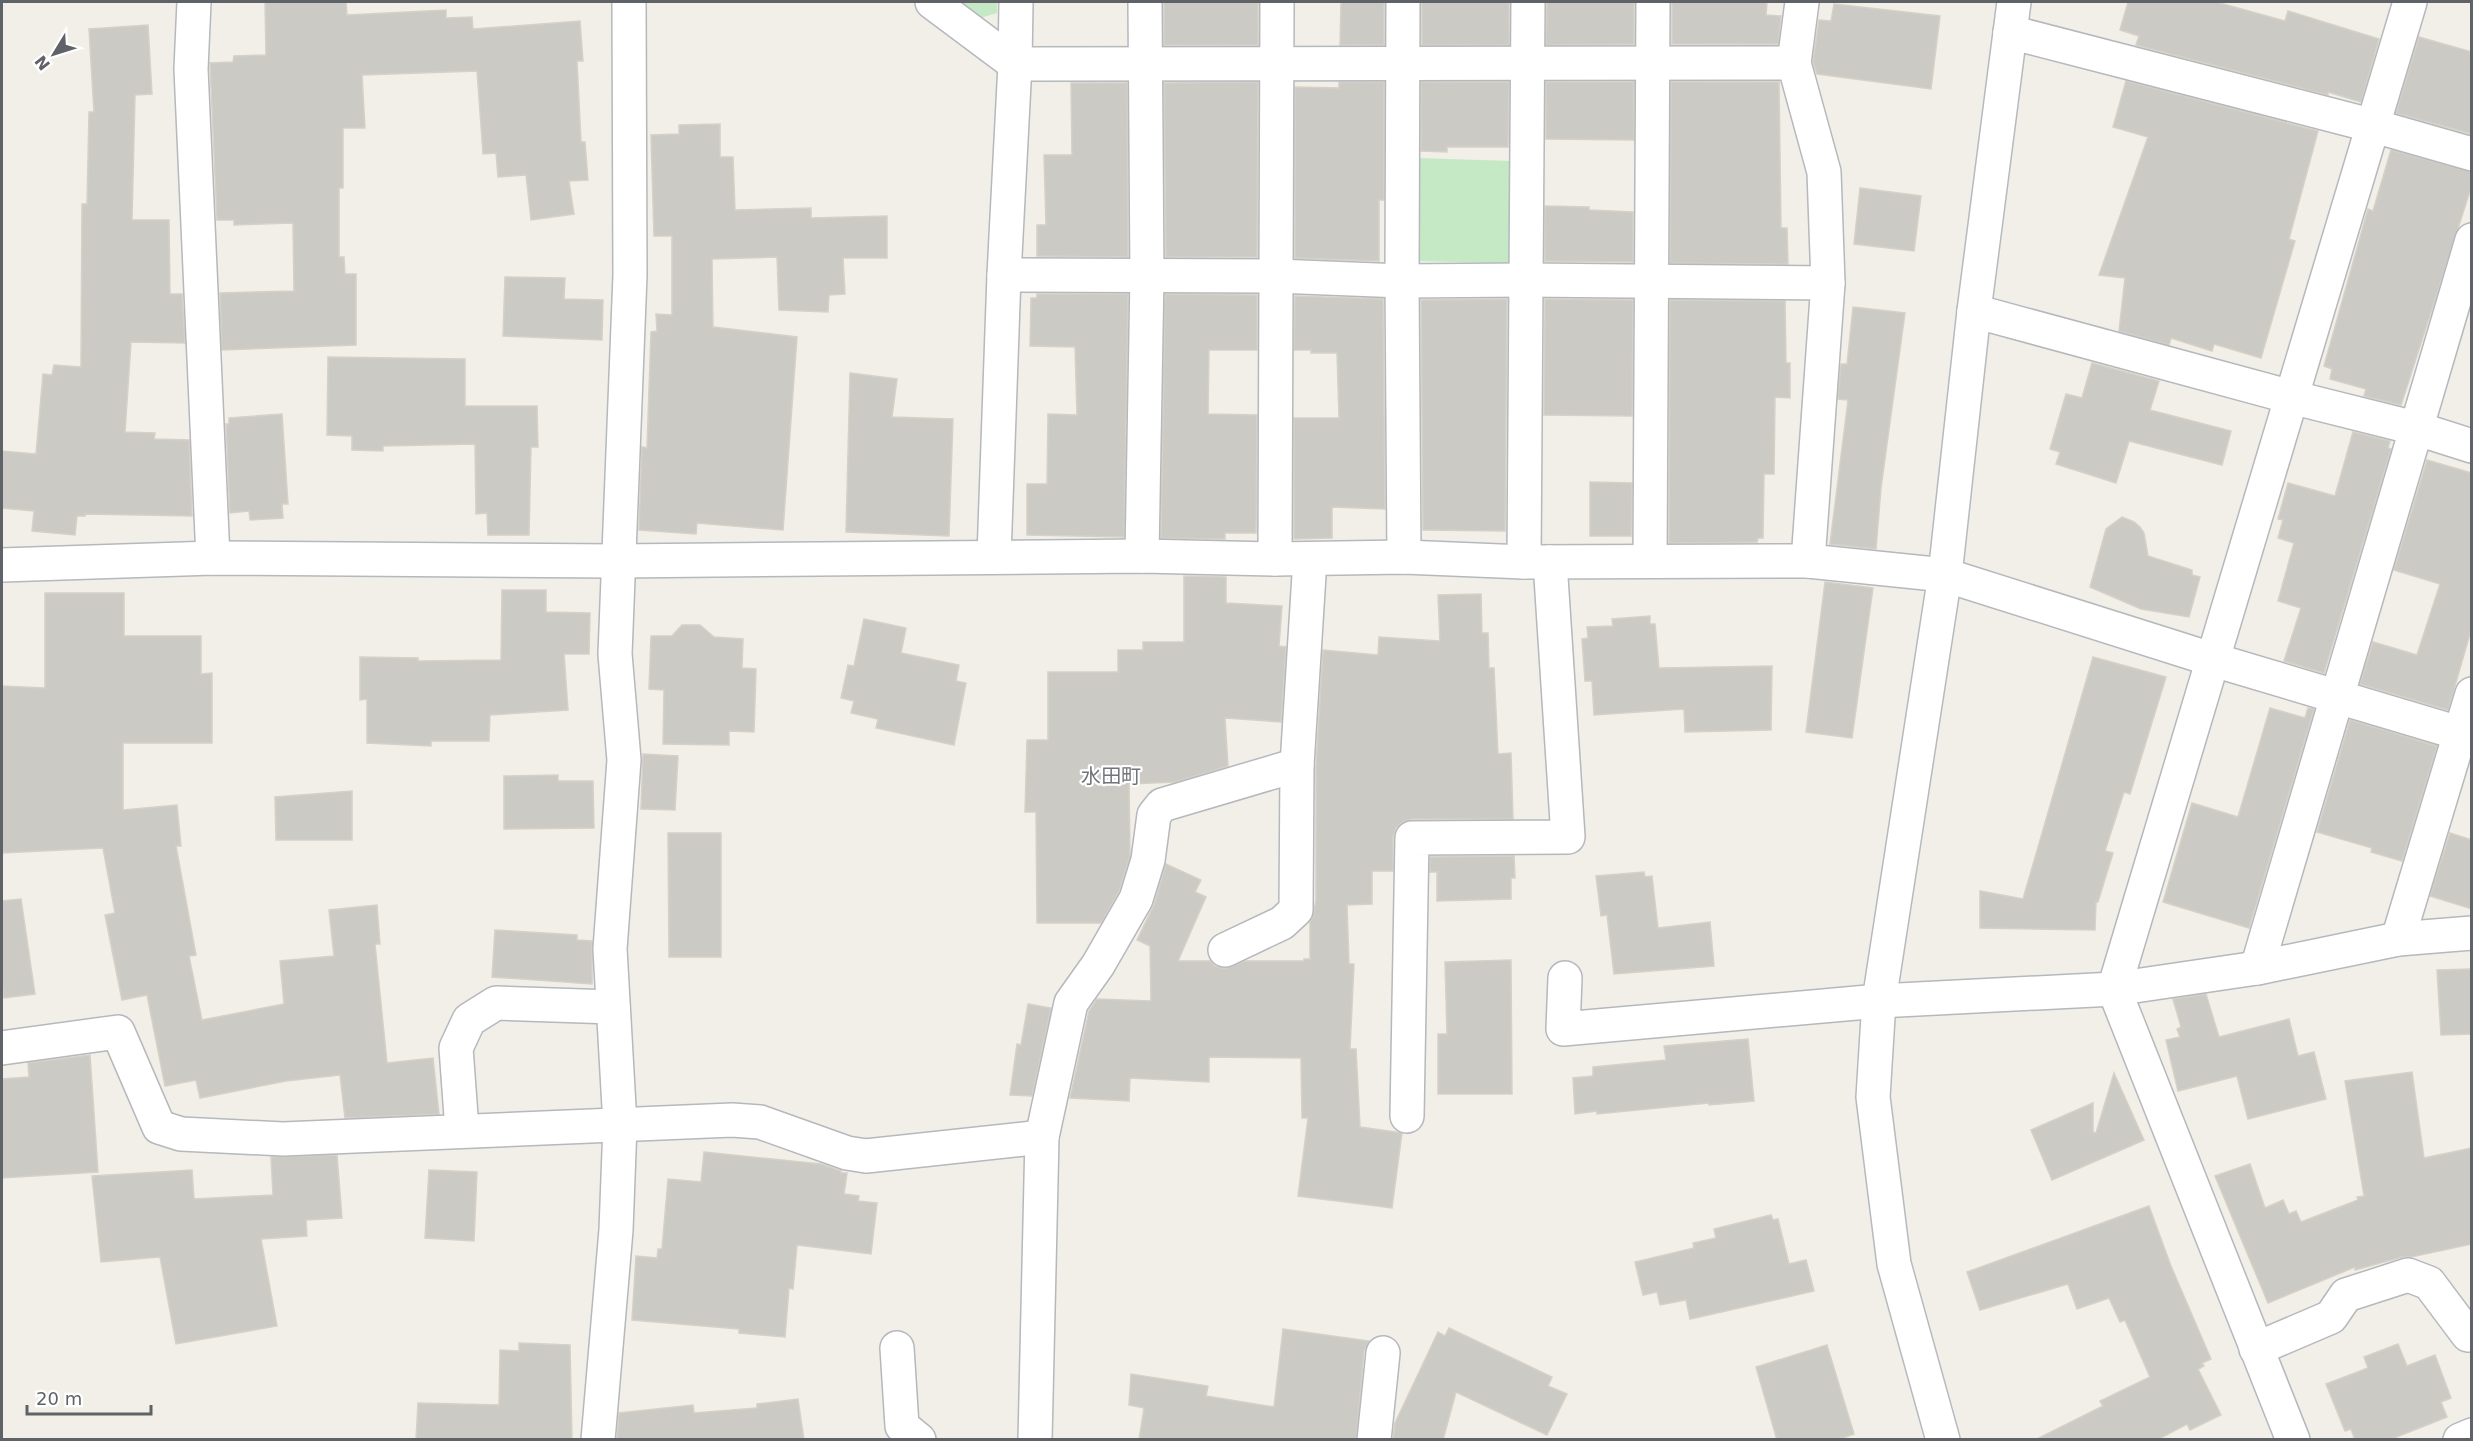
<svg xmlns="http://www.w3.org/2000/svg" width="2473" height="1441" font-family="'DejaVu Sans','Noto Sans JP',sans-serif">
<rect width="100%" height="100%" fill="#f1efe8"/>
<g fill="#c5e8c5">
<polygon points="958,2 997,2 997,13 980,18"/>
<polygon points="1417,158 1511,161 1509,263 1415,261"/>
</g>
<g fill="#cccac5" stroke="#d6d1c6" stroke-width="1.5">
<polygon points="265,2 346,2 347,15 446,10 446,18 472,17 473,29 580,21 583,61 577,61 581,142 585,142 588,180 569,181 574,214 531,220 526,175 498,177 496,153 483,154 477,71 362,75 365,128 343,128 343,188 339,188 339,257 344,257 345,274 356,274 356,345 222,350 220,293 294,291 293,223 234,225 234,220 217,220 210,63 233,62 234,56 266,55"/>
<rect x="1164" y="2" width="94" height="43"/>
<polygon points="1341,2 1384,2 1384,45 1340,45"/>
<rect x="1422" y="2" width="87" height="43"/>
<polygon points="1547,2 1634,2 1634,44 1546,45"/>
<polygon points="1672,2 1767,2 1766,15 1781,16 1778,44 1672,44"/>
<polygon points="2128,2 2216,2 2285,21 2288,11 2379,39 2361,102 2328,92 2328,95 2136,45 2139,36 2120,30"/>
<polygon points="1834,4 1940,16 1931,89 1817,74 1813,62 1819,20 1831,21"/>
<polygon points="148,25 152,94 135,95 132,220 169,220 170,294 182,294 185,343 131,342 125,432 155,433 154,439 189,440 192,516 85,514 85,516 77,516 75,535 32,531 34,511 2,508 2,451 36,454 43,374 52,375 54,365 81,367 82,204 87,204 89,112 94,112 89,29"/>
<polygon points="2419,37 2472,52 2472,134 2396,113"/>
<polygon points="2126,81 2318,131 2289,239 2295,241 2261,358 2214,344 2212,351 2171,338 2169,345 2119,331 2125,278 2099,275 2148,137 2113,127"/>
<polygon points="1258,82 1257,257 1166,257 1164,83"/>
<polygon points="1339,82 1384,82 1384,200 1379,200 1379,261 1295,258 1295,87 1339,88"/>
<polygon points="1421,82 1509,82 1508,147 1447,147 1447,152 1421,151"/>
<polygon points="1546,82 1634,82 1634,140 1546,139"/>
<polygon points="1671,82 1779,82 1781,228 1787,228 1788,264 1670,263"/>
<polygon points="1071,83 1127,83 1128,257 1037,256 1037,225 1046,225 1044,155 1072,155"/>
<polygon points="720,124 720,157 733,157 735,210 811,208 811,218 887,216 887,258 843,258 845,294 829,295 828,312 779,310 777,257 712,259 713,327 797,337 783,530 697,523 696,534 639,530 642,447 647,448 651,332 657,331 656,314 672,315 672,236 654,236 651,135 679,134 679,125"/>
<polygon points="2391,150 2472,172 2472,185 2401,405 2364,396 2366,389 2330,379 2332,369 2324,366 2368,209 2373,211"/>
<polygon points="1860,188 1921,196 1914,251 1854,244"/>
<polygon points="1545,206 1589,207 1589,210 1633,212 1633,262 1545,261"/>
<polygon points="505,277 565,278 564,299 603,300 602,340 503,336"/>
<polygon points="1037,294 1128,294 1124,537 1027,535 1027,484 1047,484 1048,414 1077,415 1075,347 1030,346 1031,298 1037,298"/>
<polygon points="1165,294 1257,295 1257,350 1209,350 1208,414 1257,415 1256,533 1225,533 1225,539 1161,538"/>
<polygon points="1295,296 1383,299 1385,509 1332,507 1332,538 1294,539 1294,418 1339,418 1337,353 1311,353 1311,350 1294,350"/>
<polygon points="1507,299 1505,531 1423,530 1421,300"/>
<polygon points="1545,299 1633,300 1632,416 1544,415"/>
<polygon points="1670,300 1785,301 1786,363 1790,363 1790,398 1775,397 1774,474 1764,474 1763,538 1758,538 1757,542 1669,543"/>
<polygon points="1853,307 1905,313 1881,488 1876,549 1830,544 1848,400 1838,399 1841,364 1847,364"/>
<polygon points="328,357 465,359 465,406 537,406 538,447 531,447 529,535 488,535 487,513 476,514 475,444 383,446 383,451 352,450 352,436 327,435"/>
<polygon points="2092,363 2159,381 2150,410 2231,431 2222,465 2129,441 2116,483 2056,464 2060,452 2050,449 2066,394 2082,398"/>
<polygon points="850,373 897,379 892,417 953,419 949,536 846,532"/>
<polygon points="282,414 288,504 282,504 283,518 250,520 249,511 230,513 226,424 229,424 229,418"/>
<polygon points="2353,432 2390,441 2388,448 2391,449 2324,673 2284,661 2301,608 2278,601 2294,543 2278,538 2283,520 2278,519 2288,483 2335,496"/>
<polygon points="2427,460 2472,473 2472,627 2448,710 2360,684 2373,642 2417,655 2440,584 2394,570"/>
<polygon points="1590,482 1632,483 1631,536 1590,536"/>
<polygon points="2122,517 2134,522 2140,527 2144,533 2148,556 2192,570 2192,575 2200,577 2189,617 2141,609 2090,587 2106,529"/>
<polygon points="1184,576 1226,577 1226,603 1282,606 1279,646 1286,647 1281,722 1225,718 1228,766 1175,782 1129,784 1130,856 1119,891 1101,923 1037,923 1036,812 1025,812 1027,740 1048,740 1048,672 1118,672 1118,650 1143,650 1143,642 1184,642"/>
<polygon points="1825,582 1873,588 1852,738 1806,732"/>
<polygon points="502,590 546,590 546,612 590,613 589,654 564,654 568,710 490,715 489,741 431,741 431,746 367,743 367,699 360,700 360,657 418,658 418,661 501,660"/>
<polygon points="45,593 124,593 124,636 201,636 201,674 212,673 212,743 123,743 123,810 177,805 181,846 176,846 196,955 189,956 202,1020 284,1004 280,961 334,956 329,910 377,905 380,944 375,944 387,1063 433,1058 439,1114 345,1118 340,1075 286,1081 200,1098 196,1080 165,1086 147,995 122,1000 105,915 115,913 103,848 2,853 2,686 45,688"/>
<polygon points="1481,594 1482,633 1488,633 1489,668 1494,668 1498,754 1511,753 1513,819 1412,819 1403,822 1396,828 1393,837 1393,871 1372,871 1372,904 1347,905 1349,964 1354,964 1350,1049 1356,1049 1360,1127 1402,1133 1392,1208 1298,1196 1308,1118 1302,1118 1301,1058 1209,1057 1209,1082 1130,1078 1129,1101 1070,1098 1089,1011 1097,999 1151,1001 1150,946 1137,940 1154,905 1166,864 1201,880 1195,892 1206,897 1178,961 1210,961 1215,966 1224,969 1245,961 1304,961 1304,959 1310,959 1310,922 1313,917 1316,900 1316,766 1323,650 1378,655 1379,637 1440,641 1438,595"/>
<polygon points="1650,616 1650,624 1655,624 1659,668 1772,666 1771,730 1685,732 1684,709 1594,715 1592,681 1585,681 1582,639 1588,638 1587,627 1613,626 1612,619"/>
<polygon points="864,619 906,628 901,653 959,665 956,681 966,683 954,745 876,728 878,719 851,713 854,701 841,698 848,665 854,666"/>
<polygon points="682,625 700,625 714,637 743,639 742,668 756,669 754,732 729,731 729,745 663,744 664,690 649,689 651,636 672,636"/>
<polygon points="2093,657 2166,677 2130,794 2124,792 2105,851 2113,853 2098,902 2096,902 2095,930 1980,928 1980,891 2023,899"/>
<polygon points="2270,708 2305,718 2308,708 2314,709 2249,928 2163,902 2192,803 2238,817"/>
<polygon points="2350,720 2437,746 2402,861 2371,852 2372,848 2317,832"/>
<polygon points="643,754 678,756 675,810 641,809"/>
<polygon points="558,775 558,781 593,781 594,828 504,829 504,776"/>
<polygon points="352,791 352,840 276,840 275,797"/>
<polygon points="668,833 721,833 721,957 669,957"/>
<polygon points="2450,833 2472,840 2472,909 2430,896"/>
<polygon points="1514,856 1515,878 1511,878 1511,899 1437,901 1437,872 1430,872 1430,857"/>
<polygon points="1644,872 1645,877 1652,876 1658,928 1710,922 1714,966 1614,974 1607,915 1601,916 1596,876"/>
<polygon points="21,899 35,994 4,998 2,979 2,901"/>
<polygon points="495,930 577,935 577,940 592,941 592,984 492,977"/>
<polygon points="1511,960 1512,1094 1438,1094 1438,1034 1447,1034 1445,962"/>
<polygon points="2472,969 2472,1034 2441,1035 2437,970"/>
<polygon points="2206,994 2219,1037 2289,1019 2298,1056 2314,1052 2326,1099 2248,1119 2237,1076 2178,1091 2166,1040 2180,1037 2177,1029 2181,1027 2173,999"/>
<polygon points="1028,1004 1051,1008 1032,1096 1010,1095 1017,1044 1021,1045"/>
<polygon points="1748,1039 1754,1101 1709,1105 1709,1103 1597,1114 1597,1111 1575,1114 1573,1078 1593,1076 1593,1067 1666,1060 1664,1046"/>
<polygon points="90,1055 98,1172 2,1178 2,1079 29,1077 28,1063"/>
<polygon points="2412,1072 2424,1158 2472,1148 2472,1244 2411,1257 2402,1257 2355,1270 2355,1267 2268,1303 2215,1176 2250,1164 2265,1208 2283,1200 2289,1214 2296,1211 2301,1222 2358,1200 2357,1197 2364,1196 2345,1081"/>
<polygon points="2114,1073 2144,1140 2052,1180 2031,1130 2093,1103 2093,1132 2096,1133"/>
<polygon points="704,1152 821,1164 841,1171 841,1173 847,1173 844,1194 859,1196 858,1201 877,1203 871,1254 797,1245 793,1289 789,1288 785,1337 739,1333 739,1329 632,1320 636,1256 657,1258 658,1249 662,1249 668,1179 701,1182"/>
<polygon points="337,1155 342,1218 306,1220 307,1236 261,1239 277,1326 176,1344 160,1257 101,1262 92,1176 192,1170 194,1199 273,1195 271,1157"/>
<polygon points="429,1170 477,1172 474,1241 425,1238"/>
<polygon points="2149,1206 2171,1266 2211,1359 2202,1363 2204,1366 2198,1369 2221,1415 2190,1430 2187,1424 2157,1440 2035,1440 2103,1406 2100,1401 2150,1377 2125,1320 2120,1322 2109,1298 2077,1309 2068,1284 1980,1310 1967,1272"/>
<polygon points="1771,1215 1773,1220 1778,1219 1789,1264 1806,1260 1814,1291 1690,1319 1686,1300 1660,1305 1657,1292 1643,1295 1635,1262 1694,1248 1693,1243 1716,1238 1714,1229"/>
<polygon points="1449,1328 1552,1377 1548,1386 1567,1394 1547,1435 1456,1392 1443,1440 1393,1440 1395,1423 1438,1332 1445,1336"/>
<polygon points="1283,1329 1369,1341 1364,1351 1356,1440 1139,1440 1144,1408 1129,1405 1131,1374 1208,1386 1206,1396 1274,1407"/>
<polygon points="519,1343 570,1345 572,1440 416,1440 418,1403 499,1405 500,1350 519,1351"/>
<polygon points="2398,1344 2407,1366 2435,1355 2451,1398 2441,1402 2447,1417 2389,1440 2355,1440 2351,1429 2345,1431 2326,1384 2368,1368 2364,1357"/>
<polygon points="1827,1345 1854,1434 1837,1440 1777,1440 1756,1367"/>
<polygon points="798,1399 804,1440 617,1440 619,1413 693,1405 694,1413 757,1408 757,1404"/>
</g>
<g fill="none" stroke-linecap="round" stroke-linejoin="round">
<defs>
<g id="street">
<polyline points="194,2 191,69 213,558"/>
<polyline points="932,2 1015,64 1794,63"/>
<polyline points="1403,2 1402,281 1404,557"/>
<polyline points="1802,2 1794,63 1824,172 1828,283 1808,561"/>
<polyline points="2010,32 2374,126 2472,154"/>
<polyline points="1004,275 1276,276 1402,281 1527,280 1828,283"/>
<polyline points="1974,311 2291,397 2415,428 2472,446"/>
<polyline points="994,556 1004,275 1015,64 1016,2"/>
<polyline points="1142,556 1147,276 1145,2"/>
<polyline points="1275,559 1277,2"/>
<polyline points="1650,561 1653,2"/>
<polyline points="1524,562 1528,2"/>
<polyline points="2,565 213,558 617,561 1142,556 1275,559 1404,557 1524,562 1808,561 1945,575 2214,660 2472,737"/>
<polyline points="2398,939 2472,694"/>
<polyline points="1225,950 1282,923 1296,910 1297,765 1310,559"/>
<polyline points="2257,968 2472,240"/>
<polyline points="1565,978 1563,1029 1879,1001 2114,989 2257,968 2398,939 2472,933"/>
<polyline points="2,1048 118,1032 159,1127 181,1134 283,1139 732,1120 760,1122 847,1153 866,1156 1042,1137"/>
<polyline points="1407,1116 1412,838 1568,837 1550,562"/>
<polyline points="462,1130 456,1048 469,1020 496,1003 613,1007"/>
<polyline points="897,1348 902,1426 919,1440"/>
<polyline points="2256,1349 2331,1317 2346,1295 2408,1275 2429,1283 2468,1335"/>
<polyline points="598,1440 616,1230 620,1125 610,949 624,760 615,654 630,275 629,2"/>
<polyline points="1035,1440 1042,1137 1071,1003 1098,965 1136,899 1148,860 1154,815 1162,805 1297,765"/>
<polyline points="1374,1440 1383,1353"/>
<polyline points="2293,1440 2114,989 2410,2"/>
<polyline points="2460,1440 2472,1435"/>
</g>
<polyline id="secondary" points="1943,1440 1894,1264 1873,1097 1879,1001 1945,575 1974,311 2014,2"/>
</defs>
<use href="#street" stroke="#b5b8bc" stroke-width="36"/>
<use href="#secondary" stroke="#b6babf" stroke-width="36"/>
<use href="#street" stroke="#fff" stroke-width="33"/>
<use href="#secondary" stroke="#fff" stroke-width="33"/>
</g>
<g text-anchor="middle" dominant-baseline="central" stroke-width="4.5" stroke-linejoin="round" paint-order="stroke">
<g font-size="20" fill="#70757a" stroke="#fff">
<text x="1111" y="776">水田町</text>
</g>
</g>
<rect width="2473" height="1441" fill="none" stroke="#5f6368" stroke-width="6"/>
<g transform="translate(54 54) rotate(232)" stroke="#ffffff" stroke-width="4.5" paint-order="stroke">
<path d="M0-4.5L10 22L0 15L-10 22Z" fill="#5f6368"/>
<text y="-9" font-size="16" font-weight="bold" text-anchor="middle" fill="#5f6368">N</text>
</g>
<path d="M27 1405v9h124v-9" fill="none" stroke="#5f6368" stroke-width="3"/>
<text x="36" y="1405" font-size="18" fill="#5f6368" stroke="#ffffff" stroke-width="4.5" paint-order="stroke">20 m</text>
</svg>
